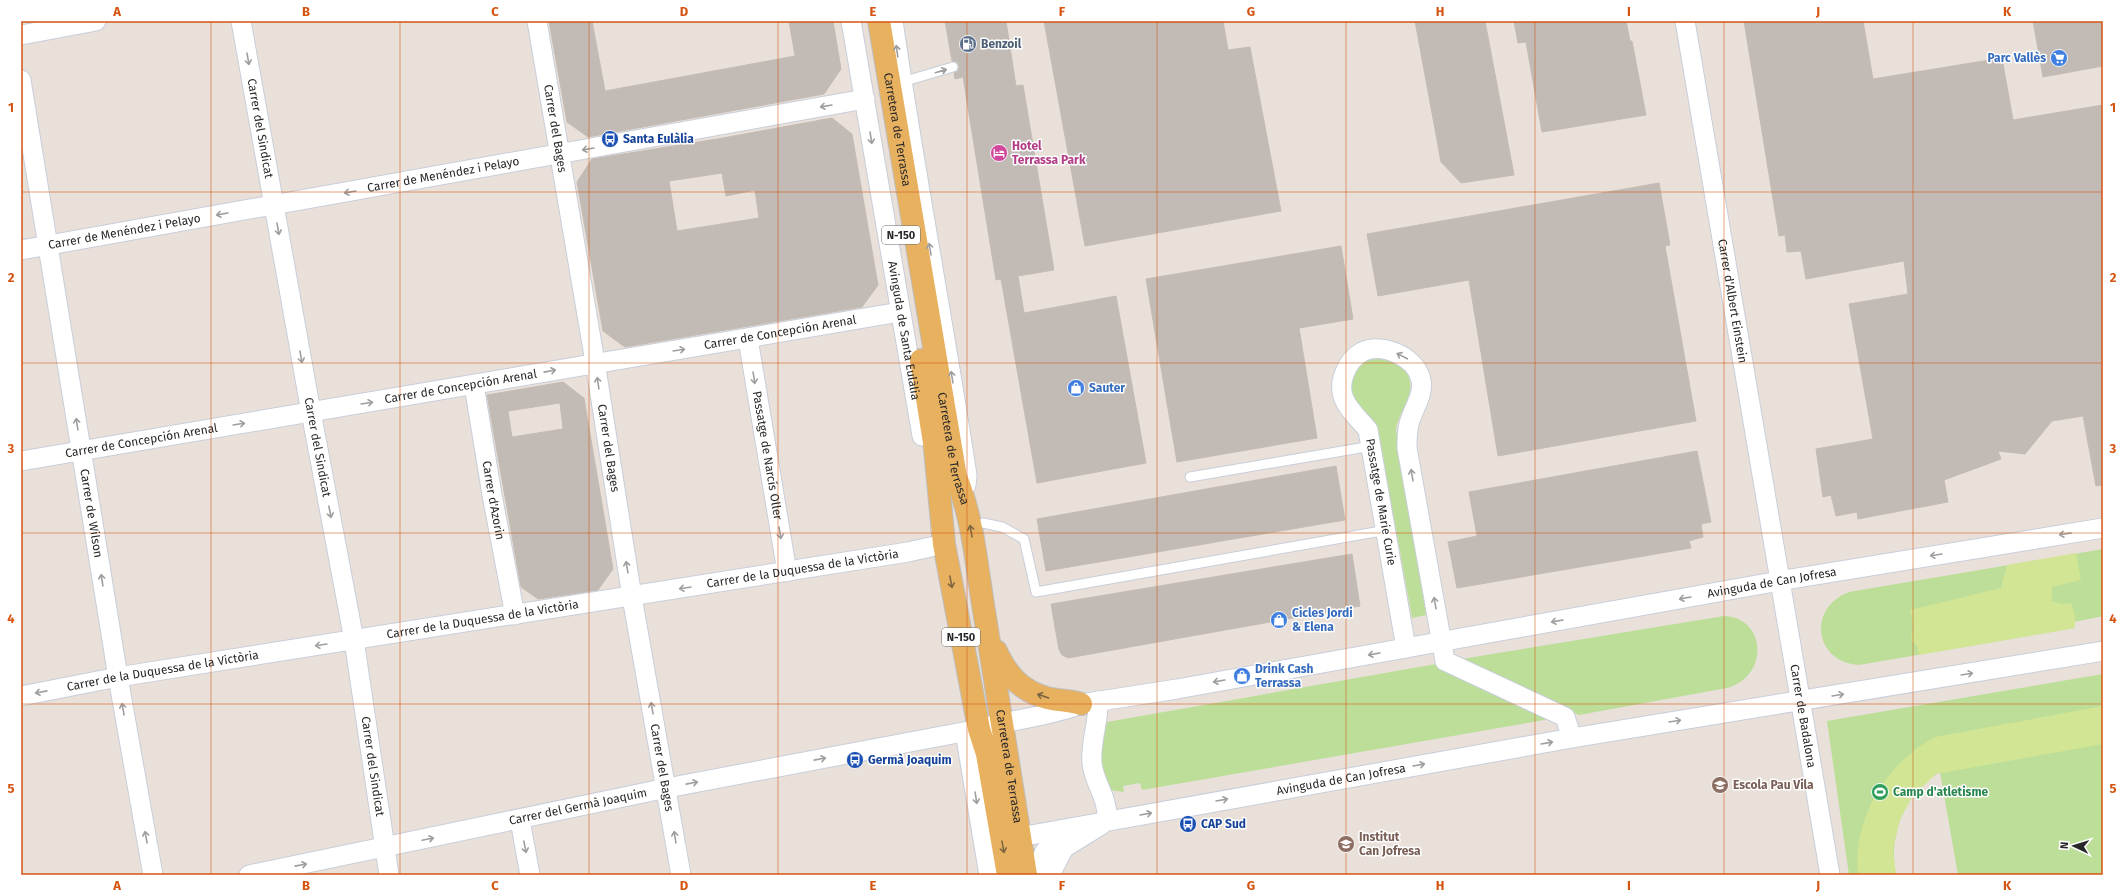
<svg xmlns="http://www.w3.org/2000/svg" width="2124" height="896" font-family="'Fira Sans',sans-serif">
<rect width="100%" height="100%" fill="#e9e0da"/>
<path fill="#bcde98" d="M1370 358C1397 357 1419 372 1407 401 1403 412 1397 419 1396 430L1426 615 1412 618 1378 430C1372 419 1360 412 1353 401 1343 385 1356 367 1370 358Z
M2103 549V616L2074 622 2075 628 1859 665C1814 662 1807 608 1849 592Z
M1724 616C1766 617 1770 676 1727 688L1579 715 1462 659Z
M1436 664 1556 718 1142 790 1140 783 1123 786 1124 792 1110 790C1097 767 1099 746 1107 722Z
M2103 674V875H1958L1940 772C1904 792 1888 836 1896 875H1849L1827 721Z"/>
<path fill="#d1e594" d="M2076 553 2081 580 2052 587V601L2062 604 2071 603 2075 615V628L1919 655 1917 645C1909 642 1911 636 1913 630 1914 624 1911 616 1910 610L2001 588 2007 565Z
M2103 706V744L1936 774 1912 797 1900 820 1893 849 1896 875H1858C1852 819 1886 763 1935 737Z"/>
<path fill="#c2bbb5" stroke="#c4bcb4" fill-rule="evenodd" d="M549 21H592L605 91 795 56 789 21H833L841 69 824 94 588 137 567 122Z
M945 21H1006L1016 86 1023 85 1054 270 1018 276 1024 313 1116 296 1146 463 1037 483 1001 279 996 280 963 77 955 79 954 73 958 71 959 66 957 62 952 61Z
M1044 21H1223L1228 50 1250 47 1281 211 1085 246Z
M1415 21H1485L1514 175 1461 183 1441 162Z
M1514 21H1626L1630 41H1632L1646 115 1542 132 1526 42 1518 43Z
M1744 21H1863L1873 79 2002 58 2013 120 2103 105V485L2096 486 2083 416 2052 421 2025 454 1998 451 2001 459 1944 480 1948 502 1858 519 1857 512 1836 516 1831 495 1823 497 1816 449 1873 439 1849 304 1908 294 1904 261 1806 279 1801 251 1787 252 1785 235 1779 236Z
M2033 21H2103V66L2043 77Z
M832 118 852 134 878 285 862 307 625 347 603 331 577 182 592 159 717 139ZM722 173 726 196 755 190 759 218 677 231 669 181Z
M1659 183 1670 245 1665 246 1696 421 1498 456 1469 280 1378 296 1367 234Z
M1341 246 1353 319 1299 328 1317 438 1177 462 1146 279Z
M563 382 584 398 613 569 598 590 538 599 521 587 487 395ZM560 403 563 429 512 437 508 411Z
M1697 451 1711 522 1701 524 1703 537 1689 541 1691 548 1457 588 1448 542 1477 536 1469 492Z
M1336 466 1345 520 1046 571 1037 519Z
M1352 554 1360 606 1068 658 1062 655 1059 650 1051 604Z"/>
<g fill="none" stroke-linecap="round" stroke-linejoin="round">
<g stroke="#c8ced9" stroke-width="11">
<path id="lane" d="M902 82 953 67
M1190 477 1372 446
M983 523 1002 527 1024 539 1036 592 1387 530"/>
</g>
<g stroke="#c8ced9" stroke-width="21">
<g id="street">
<path id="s1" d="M241 21 311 412 354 640 389 875"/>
<path id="s2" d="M537 21 595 362 632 597 681 875"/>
<path id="s3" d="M851 21 922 436"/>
<path d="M893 21C915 173 944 324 967 475L966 485"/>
<path id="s4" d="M1685 21 1830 875"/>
<path d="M21 35 96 21"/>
<path id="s5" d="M21 80 118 677 153 875"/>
<path id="s6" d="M21 250 865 99"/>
<path id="s7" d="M748 339 787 572"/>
<path id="s8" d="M474 385 492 495 515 615"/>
<path id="s9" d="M21 461 900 312"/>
<path d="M1406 648 1368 430C1360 420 1349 411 1344 399 1337 383 1347 360 1362 352 1383 342 1416 357 1421 380 1424 393 1415 406 1411 418 1407 427 1407 438 1407 448L1445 661 1565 717 1572 738"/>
<path id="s10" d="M21 696 118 677 908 552 944 544 941 529"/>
<path d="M1098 701C1099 722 1090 742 1092 763 1093 776 1100 787 1104 799 1106 806 1107 813 1109 820"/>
<path d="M965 732 989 875"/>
<path d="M520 820 530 875"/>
<path id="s11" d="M1010 822 1020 833 1031 835 1572 738 2103 651"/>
<path id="s12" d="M249 875 667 788 979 729C1012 719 1049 717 1081 704L1177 689 1779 581 2103 528"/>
<path d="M1035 875 1044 853 1060 830"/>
<path d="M1050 875 1064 848 1101 825"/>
</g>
</g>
<g stroke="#bebebe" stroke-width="24">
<g id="primary">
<path id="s13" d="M879 21 956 477C974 521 977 571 985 617 999 703 1013 789 1026 875"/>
<path d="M921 360 935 449 944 544 979 729 987 754 1008 875"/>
<path d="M996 651C1007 675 1021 691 1047 698 1058 701 1069 700 1081 704"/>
</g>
</g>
<use href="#lane" stroke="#fff" stroke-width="9"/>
<use href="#street" stroke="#fff" stroke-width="19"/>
<use href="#primary" stroke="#e8b160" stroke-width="22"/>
</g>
<defs><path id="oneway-shaft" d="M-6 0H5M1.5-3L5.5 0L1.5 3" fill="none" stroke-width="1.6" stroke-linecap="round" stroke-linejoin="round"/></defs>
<g stroke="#9e9e9e">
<use href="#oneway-shaft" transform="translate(897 51) rotate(-98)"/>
<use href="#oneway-shaft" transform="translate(248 59) rotate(80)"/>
<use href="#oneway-shaft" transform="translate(941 71) rotate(-16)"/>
<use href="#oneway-shaft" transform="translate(826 106) rotate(170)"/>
<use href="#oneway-shaft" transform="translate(871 138) rotate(81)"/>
<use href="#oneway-shaft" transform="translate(588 149) rotate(170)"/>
<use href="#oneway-shaft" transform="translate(350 192) rotate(170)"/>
<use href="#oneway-shaft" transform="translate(222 214) rotate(170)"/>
<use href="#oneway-shaft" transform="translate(278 229) rotate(80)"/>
<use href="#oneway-shaft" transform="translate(930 249) rotate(-100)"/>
<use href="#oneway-shaft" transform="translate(679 350) rotate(-9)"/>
<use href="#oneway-shaft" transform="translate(1402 356) rotate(-152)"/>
<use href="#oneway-shaft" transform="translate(301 357) rotate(80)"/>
<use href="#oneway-shaft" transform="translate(550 371) rotate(-11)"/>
<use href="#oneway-shaft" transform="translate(952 377) rotate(-99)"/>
<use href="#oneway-shaft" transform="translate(754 378) rotate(81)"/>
<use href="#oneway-shaft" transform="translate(598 383) rotate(-99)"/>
<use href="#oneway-shaft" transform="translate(367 403) rotate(-9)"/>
<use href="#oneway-shaft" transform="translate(77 424) rotate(-99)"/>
<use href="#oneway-shaft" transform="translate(239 424) rotate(-9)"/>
<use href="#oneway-shaft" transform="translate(1412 475) rotate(-100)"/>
<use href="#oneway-shaft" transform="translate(330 512) rotate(79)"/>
<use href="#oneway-shaft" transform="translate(780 533) rotate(81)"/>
<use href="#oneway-shaft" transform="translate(2065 534) rotate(171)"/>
<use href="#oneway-shaft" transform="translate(1936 555) rotate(171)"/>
<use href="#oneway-shaft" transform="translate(627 567) rotate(-99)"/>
<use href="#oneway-shaft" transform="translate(102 580) rotate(-99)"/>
<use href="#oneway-shaft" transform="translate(685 588) rotate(171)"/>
<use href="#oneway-shaft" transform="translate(1685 598) rotate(170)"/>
<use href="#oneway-shaft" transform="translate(1435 603) rotate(-100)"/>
<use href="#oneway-shaft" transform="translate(1557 621) rotate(170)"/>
<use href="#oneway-shaft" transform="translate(321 645) rotate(171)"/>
<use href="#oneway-shaft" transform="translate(1374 654) rotate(170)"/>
<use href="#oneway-shaft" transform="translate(1967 674) rotate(-9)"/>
<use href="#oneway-shaft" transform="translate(1219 681) rotate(170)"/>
<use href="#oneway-shaft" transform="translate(41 692) rotate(169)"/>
<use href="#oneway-shaft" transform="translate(1838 695) rotate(-9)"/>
<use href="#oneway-shaft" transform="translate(652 708) rotate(-100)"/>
<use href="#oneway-shaft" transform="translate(123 709) rotate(-100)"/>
<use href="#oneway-shaft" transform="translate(1675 721) rotate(-9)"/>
<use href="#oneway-shaft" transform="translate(1547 743) rotate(-10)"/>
<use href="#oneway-shaft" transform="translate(820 759) rotate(-11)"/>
<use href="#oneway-shaft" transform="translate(1419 765) rotate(-10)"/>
<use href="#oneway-shaft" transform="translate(692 783) rotate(-11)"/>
<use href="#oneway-shaft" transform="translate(976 798) rotate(81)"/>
<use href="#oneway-shaft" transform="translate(1222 800) rotate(-10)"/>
<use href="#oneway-shaft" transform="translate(1146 814) rotate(-10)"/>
<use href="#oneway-shaft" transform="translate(146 837) rotate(-100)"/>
<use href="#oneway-shaft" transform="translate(675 837) rotate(-99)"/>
<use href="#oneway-shaft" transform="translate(428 839) rotate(-12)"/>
<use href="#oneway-shaft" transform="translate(525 847) rotate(79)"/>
<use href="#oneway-shaft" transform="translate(301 865) rotate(-11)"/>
</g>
<g stroke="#7e6641">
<use href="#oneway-shaft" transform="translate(971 531) rotate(-100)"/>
<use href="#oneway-shaft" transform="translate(951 582) rotate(79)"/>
<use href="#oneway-shaft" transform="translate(1043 696) rotate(-161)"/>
<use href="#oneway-shaft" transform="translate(1003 847) rotate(80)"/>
</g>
<path fill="none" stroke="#d5540f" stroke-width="1" stroke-opacity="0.55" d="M211 21V875M400 21V875M589 21V875M778 21V875M967 21V875M1157 21V875M1346 21V875M1535 21V875M1724 21V875M1913 21V875M21 192H2103M21 363H2103M21 533H2103M21 704H2103"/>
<defs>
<g id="fuel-disc" transform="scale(0.9)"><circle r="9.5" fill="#5c6f8a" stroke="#fff"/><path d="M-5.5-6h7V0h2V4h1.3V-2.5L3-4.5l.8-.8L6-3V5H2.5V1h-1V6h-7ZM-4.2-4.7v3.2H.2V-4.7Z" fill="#fff"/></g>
<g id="supermarket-disc" transform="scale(0.9)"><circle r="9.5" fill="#3f7fe0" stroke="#fff"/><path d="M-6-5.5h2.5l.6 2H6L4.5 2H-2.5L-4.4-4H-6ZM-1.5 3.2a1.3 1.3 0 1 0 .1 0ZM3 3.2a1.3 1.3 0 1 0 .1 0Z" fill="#fff"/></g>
<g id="bus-disc" transform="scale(0.9)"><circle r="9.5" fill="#1a4fb4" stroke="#fff"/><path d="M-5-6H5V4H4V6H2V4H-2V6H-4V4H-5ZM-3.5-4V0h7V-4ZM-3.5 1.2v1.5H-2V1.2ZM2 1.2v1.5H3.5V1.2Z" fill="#fff"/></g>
<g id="hotel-disc" transform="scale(0.9)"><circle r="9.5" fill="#d1479c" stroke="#fff"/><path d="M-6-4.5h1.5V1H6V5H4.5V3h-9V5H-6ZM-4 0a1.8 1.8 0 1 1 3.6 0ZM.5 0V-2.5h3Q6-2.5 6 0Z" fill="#fff"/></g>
<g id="shop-disc" transform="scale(0.9)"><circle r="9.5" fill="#3f7fe0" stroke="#fff"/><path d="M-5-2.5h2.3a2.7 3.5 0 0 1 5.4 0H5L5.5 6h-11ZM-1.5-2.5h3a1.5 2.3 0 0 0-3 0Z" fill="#fff"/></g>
<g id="school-disc" transform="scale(0.9)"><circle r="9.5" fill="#8d6e63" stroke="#fff"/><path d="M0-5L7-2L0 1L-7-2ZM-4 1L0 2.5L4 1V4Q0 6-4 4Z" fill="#fff"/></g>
<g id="stadium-disc" transform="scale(0.9)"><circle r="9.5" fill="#2e9e5b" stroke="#fff"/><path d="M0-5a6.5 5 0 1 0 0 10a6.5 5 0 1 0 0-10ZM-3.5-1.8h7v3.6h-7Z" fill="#fff"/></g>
</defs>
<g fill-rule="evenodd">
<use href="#fuel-disc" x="968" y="44"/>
<use href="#supermarket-disc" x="2059" y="58"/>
<use href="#bus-disc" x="610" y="139"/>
<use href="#hotel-disc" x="999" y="153"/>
<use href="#shop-disc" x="1076" y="388"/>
<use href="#shop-disc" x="1279" y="620"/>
<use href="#shop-disc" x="1242" y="676"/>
<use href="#bus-disc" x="855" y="760"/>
<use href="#school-disc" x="1720" y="785"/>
<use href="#stadium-disc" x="1880" y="792"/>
<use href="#bus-disc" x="1188" y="824"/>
<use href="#school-disc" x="1346" y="844"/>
</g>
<g text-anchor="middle" stroke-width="3" stroke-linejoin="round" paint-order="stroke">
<g fill="#fff" stroke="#686868" stroke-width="1">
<rect x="882" y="226" width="38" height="18" rx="3"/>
<rect x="942" y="628" width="38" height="18" rx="3"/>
</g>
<g font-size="11" font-weight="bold" fill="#282828">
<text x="901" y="239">N-150</text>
<text x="961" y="641">N-150</text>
</g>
<g font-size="12" font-weight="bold" fill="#4e5e75" stroke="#fff" text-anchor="start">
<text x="981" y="48">Benzoil</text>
</g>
<g font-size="12" font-weight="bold" fill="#366cbe" stroke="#fff" text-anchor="start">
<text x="2046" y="62" text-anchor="end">Parc Vallès</text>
<text x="1089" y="392">Sauter</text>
<text x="1292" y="617">Cicles Jordi<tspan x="1292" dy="14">&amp; Elena</tspan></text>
<text x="1255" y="673">Drink Cash<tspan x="1255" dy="14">Terrassa</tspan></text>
</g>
<g font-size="12" fill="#282828" stroke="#fff">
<text dy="4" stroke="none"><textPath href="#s2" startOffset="109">Carrer del Bages</textPath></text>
<text dy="4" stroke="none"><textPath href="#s1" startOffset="109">Carrer del Sindicat</textPath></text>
<text dy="4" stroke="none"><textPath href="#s13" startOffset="110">Carretera de Terrassa</textPath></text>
<text dy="4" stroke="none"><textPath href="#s6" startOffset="429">Carrer de Menéndez i Pelayo</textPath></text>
<text dy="4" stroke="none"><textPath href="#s6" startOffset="105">Carrer de Menéndez i Pelayo</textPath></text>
<text dy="4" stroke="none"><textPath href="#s4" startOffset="284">Carrer d'Albert Einstein</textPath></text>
<text dy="4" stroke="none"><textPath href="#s3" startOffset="314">Avinguda de Santa Eulàlia</textPath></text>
<text dy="4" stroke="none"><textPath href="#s9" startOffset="770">Carrer de Concepción Arenal</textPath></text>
<text dy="4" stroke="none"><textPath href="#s9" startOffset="446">Carrer de Concepción Arenal</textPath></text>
<text dy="4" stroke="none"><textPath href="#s9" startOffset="122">Carrer de Concepción Arenal</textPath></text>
<text dy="4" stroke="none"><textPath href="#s1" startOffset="433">Carrer del Sindicat</textPath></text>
<text dy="4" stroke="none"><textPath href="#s2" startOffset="433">Carrer del Bages</textPath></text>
<text dy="4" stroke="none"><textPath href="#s13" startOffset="434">Carretera de Terrassa</textPath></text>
<text dy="4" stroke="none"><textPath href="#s7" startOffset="118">Passatge de Narcís Oller</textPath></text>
<text dy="4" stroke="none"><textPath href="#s8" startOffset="117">Carrer d'Azorin</textPath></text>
<text transform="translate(1381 502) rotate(80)" y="4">Passatge de Marie Curie</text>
<text dy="4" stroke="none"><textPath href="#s5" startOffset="439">Carrer de Wilson</textPath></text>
<text dy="4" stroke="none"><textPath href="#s10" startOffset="792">Carrer de la Duquessa de la Victòria</textPath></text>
<text dy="4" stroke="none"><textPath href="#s12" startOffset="1551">Avinguda de Can Jofresa</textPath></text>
<text dy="4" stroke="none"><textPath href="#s10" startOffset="468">Carrer de la Duquessa de la Victòria</textPath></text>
<text dy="4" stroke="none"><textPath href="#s10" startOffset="144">Carrer de la Duquessa de la Victòria</textPath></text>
<text dy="4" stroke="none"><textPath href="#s4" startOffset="705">Carrer de Badalona</textPath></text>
<text dy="4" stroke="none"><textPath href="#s1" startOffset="757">Carrer del Sindicat</textPath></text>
<text dy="4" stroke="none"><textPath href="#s2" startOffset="757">Carrer del Bages</textPath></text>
<text dy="4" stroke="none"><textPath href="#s13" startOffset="757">Carretera de Terrassa</textPath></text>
<text dy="4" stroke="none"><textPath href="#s11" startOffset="341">Avinguda de Can Jofresa</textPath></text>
<text dy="4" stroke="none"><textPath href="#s12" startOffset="336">Carrer del Germà Joaquim</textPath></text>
</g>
<g font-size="12" font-weight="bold" fill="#164399" stroke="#fff" text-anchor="start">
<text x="623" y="143">Santa Eulàlia</text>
<text x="868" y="764">Germà Joaquim</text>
<text x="1201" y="828">CAP Sud</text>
</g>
<g font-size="12" font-weight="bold" fill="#b23c85" stroke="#fff" text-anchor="start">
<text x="1012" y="150">Hotel<tspan x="1012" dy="14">Terrassa Park</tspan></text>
</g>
<g font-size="12" font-weight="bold" fill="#785e54" stroke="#fff" text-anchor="start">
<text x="1733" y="789">Escola Pau Vila</text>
<text x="1359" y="841">Institut<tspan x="1359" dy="14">Can Jofresa</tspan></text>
</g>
<g font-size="12" font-weight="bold" fill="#27864d" stroke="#fff" text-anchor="start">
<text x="1893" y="796">Camp d'atletisme</text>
</g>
</g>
<rect width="2124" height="896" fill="none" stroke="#ffffff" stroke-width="44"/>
<g transform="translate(2074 846) rotate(274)" stroke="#ffffff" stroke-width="3" paint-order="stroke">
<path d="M0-3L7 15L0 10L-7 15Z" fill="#282828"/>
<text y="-6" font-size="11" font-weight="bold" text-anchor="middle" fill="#282828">N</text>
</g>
<rect x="22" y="22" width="2080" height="852" fill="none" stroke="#d5540f" stroke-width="1.5"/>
<g font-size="13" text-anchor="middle" font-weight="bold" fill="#d5540f">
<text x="117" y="16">A</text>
<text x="306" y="16">B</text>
<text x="495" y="16">C</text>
<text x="684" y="16">D</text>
<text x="873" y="16">E</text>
<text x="1062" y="16">F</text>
<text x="1251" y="16">G</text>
<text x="1440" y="16">H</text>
<text x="1629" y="16">I</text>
<text x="1818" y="16">J</text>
<text x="2007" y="16">K</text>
<text x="11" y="112">1</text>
<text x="2113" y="112">1</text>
<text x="11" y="282">2</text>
<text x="2113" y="282">2</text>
<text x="11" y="453">3</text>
<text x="2113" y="453">3</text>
<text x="11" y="623">4</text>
<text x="2113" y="623">4</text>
<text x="11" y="793">5</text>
<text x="2113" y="793">5</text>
<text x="117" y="890">A</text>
<text x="306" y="890">B</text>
<text x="495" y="890">C</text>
<text x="684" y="890">D</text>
<text x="873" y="890">E</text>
<text x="1062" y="890">F</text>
<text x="1251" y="890">G</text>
<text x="1440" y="890">H</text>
<text x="1629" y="890">I</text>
<text x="1818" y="890">J</text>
<text x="2007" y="890">K</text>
</g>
</svg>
